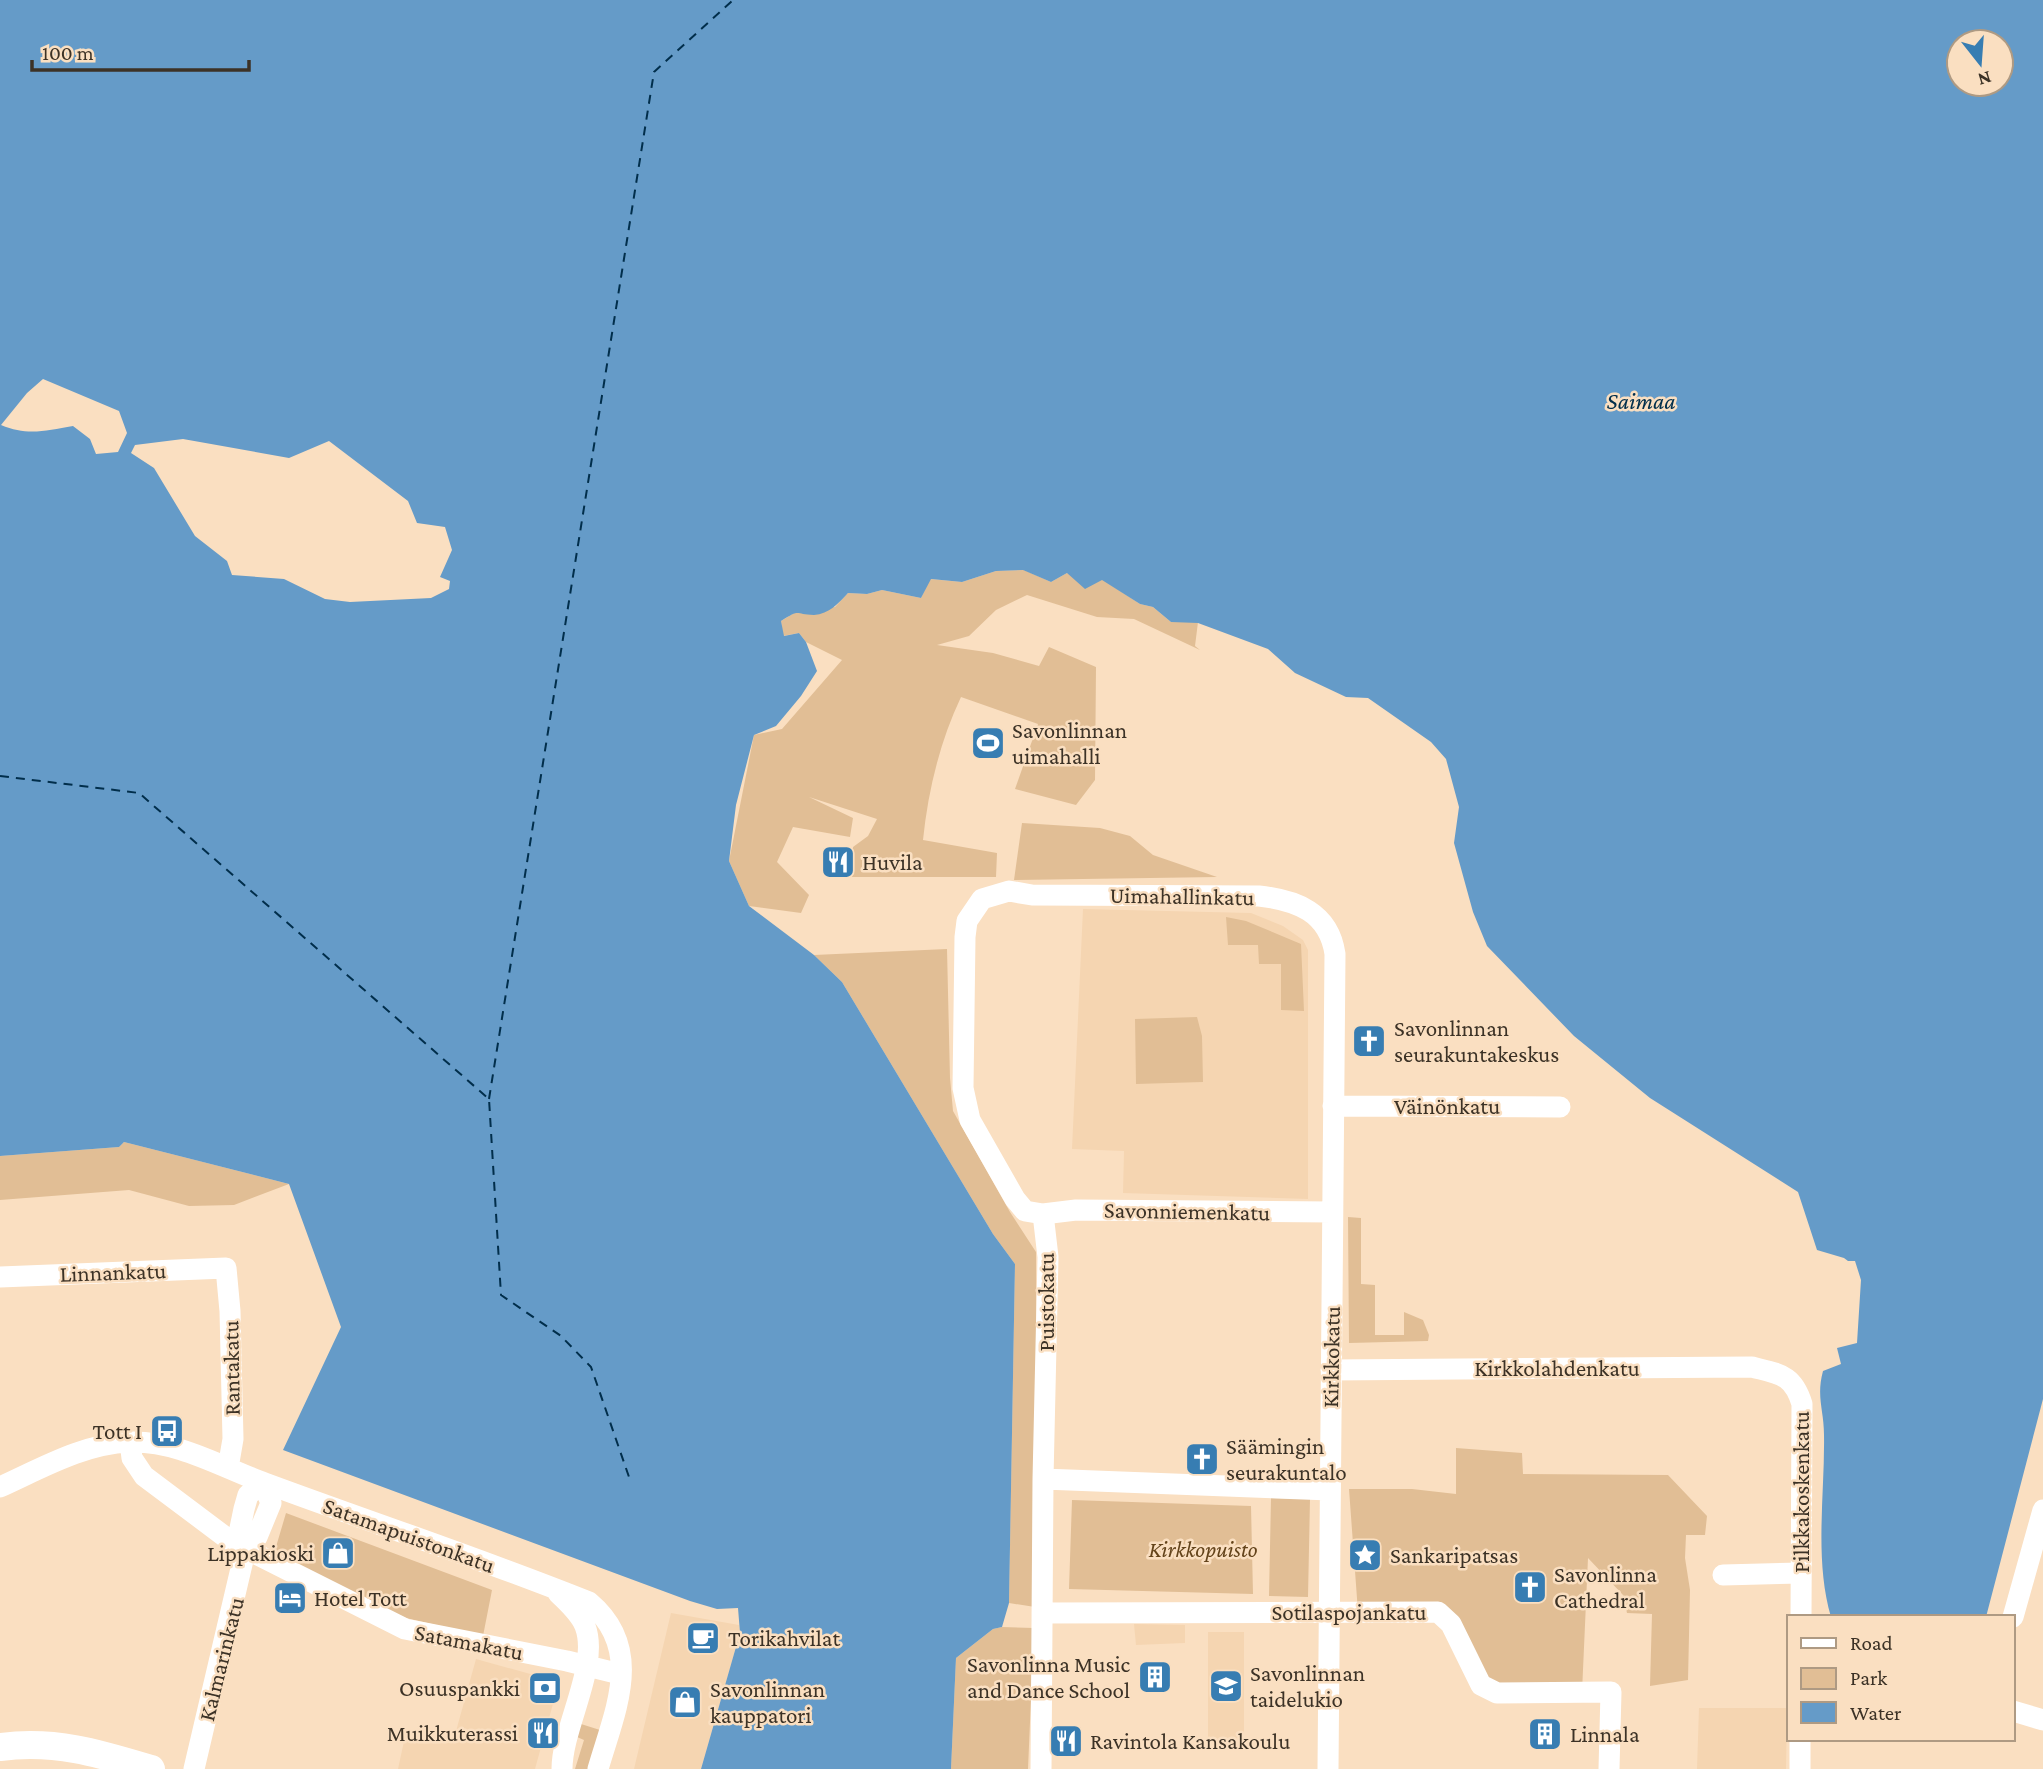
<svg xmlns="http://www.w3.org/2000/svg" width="2043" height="1769" font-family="'Crimson Pro',serif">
<rect width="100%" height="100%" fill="#fadfc1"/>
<path fill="#f5d5b1" d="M1083 909 1251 913 1283 926 1303 940 1308 950V1199L1123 1193 1124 1151 1072 1149Z
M671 1613 739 1625 740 1633 701 1769H634Z
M1134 1624 1185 1625V1643L1136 1645Z
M1208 1632H1244V1741H1208Z
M476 1659 559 1682 535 1769H398L406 1732 453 1742Z
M1699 1708H1787L1786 1769H1697Z"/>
<path fill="#e1be95" d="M1024 570 1051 582 1067 573 1102 579 1140 604 1153 607 1171 622H1198L1195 646 1200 650 1134 619 1097 617 1027 595 996 610 969 636 937 645 993 653 1039 666 1049 647 1096 667 1095 780 1076 805 1015 789 1038 724 961 697C940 741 928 791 923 840L997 853 996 877H852L853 847 868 836 877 819 809 797 853 818 850 837 793 827 777 862 809 895 801 913 749 906 729 861 754 735 782 729 842 660 806 642 799 633 783 636 781 621 796 612 835 607 848 593 867 594 882 590 921 598 930 579 962 582 996 571Z
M1022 823 1100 828 1130 836 1153 855 1217 877 1014 880Z
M1226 917 1246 921 1301 944 1304 1011 1281 1010V964H1259L1258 945H1228Z
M947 949 950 1078 953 1111 1010 1212 1036 1252 1037 1606 1035 1607 1009 1603 1015 1264 993 1234 842 982 814 955Z
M1197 1017 1202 1036 1203 1082 1136 1084 1135 1019Z
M124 1142 289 1184 234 1205 189 1206 129 1190 0 1200V1156L119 1147Z
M1348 1217 1361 1218V1284L1375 1285V1335H1404V1312L1423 1320 1429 1335 1428 1341 1349 1343Z
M1456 1448 1522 1453 1523 1474 1668 1475 1707 1516 1705 1535H1686L1685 1558 1690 1590 1688 1680 1650 1686 1652 1614 1627 1613 1623 1595 1588 1558 1582 1692 1497 1693 1451 1624 1358 1612 1349 1489H1412L1456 1494Z
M1271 1498 1310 1499 1308 1597 1269 1596Z
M1072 1500 1251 1506 1253 1594 1069 1589Z
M286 1513 492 1590 483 1636 406 1618 314 1578 273 1557Z
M1002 1627 1034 1628 1028 1769H951L956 1658 993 1629Z
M581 1724 600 1730 588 1769H575L584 1740 577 1737Z"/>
<path fill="#659bc8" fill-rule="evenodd" d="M0 0H2043V1399L1986 1617H1831C1814 1559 1825 1494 1824 1435 1824 1410 1816 1397 1823 1371L1841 1364 1837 1348 1857 1343 1861 1280 1855 1261H1848L1844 1258 1817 1250 1798 1192 1650 1098 1574 1036 1487 946 1473 912 1454 843 1459 807 1446 759 1431 742 1368 698 1346 697 1295 673 1268 649 1198 623 1171 622 1153 607 1140 604 1102 580 1085 589 1067 573 1051 582 1023 570 996 571 962 582 931 579 921 598 882 590 867 594 848 593C839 603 829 614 814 615 794 615 802 608 781 621L784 636 799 633 806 642 817 671 801 696 776 726 754 735 736 805 729 861 749 906 814 955 842 982 993 1234 1015 1264 1009 1603 1002 1627 993 1629 956 1658 951 1769H701L740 1633 738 1608 717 1609 690 1601 283 1450 341 1327 289 1184 124 1142 119 1147 0 1156ZM1959 42H2001V84H1959ZM43 379 119 411 127 433 118 452 96 454 90 439 73 426C45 431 27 436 1 425L27 393ZM183 439 289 458 329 441 408 501 417 523 445 527 452 550 440 577 450 581 449 589 431 598 350 602 325 599 284 579 232 575 227 561 195 536 154 468 131 453 135 445Z"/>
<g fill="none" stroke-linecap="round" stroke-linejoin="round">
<path stroke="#012e4b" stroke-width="2" stroke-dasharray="9 7" stroke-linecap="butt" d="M0 776 139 793 489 1099 501 1295 561 1336 591 1367 629 1477
M489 1099 654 72 733 0"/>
<path stroke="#fff" stroke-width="21" d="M1333 1106 1560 1107
M0 1277 226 1268 230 1311 233 1439 228 1468
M1331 1370 1752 1367C1779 1374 1793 1374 1802 1404L1801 1617
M130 1442 132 1458 144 1476 232 1542 405 1629 567 1661 620 1674
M1043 1479 1330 1490
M0 1487C42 1468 83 1444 129 1442 177 1440 221 1467 265 1483 373 1523 482 1559 589 1602 645 1649 615 1710 598 1769
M244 1548 257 1537 271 1503 263 1483
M1723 1575 1801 1573
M558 1593C568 1603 580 1613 585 1626 600 1665 562 1727 562 1769
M1042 1613 1438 1612 1451 1624 1481 1685 1497 1693 1611 1692 1609 1769
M2013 1617 2043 1510
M2013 1711 2043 1720
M194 1769 243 1560 244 1548 239 1533 244 1509 248 1495 263 1483
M1041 1769 1043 1479 1048 1257 1043 1214
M1328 1769 1335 954C1329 912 1296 900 1259 896L1032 895 1009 891 982 899 967 921 965 937 963 1088 970 1120 1015 1199 1025 1211 1043 1214 1076 1210 1332 1212
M1800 1769V1739"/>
<path stroke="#fff" stroke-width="28" d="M0 1747C56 1740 98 1753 151 1769"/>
</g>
<defs>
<g id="stadium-square" transform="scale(1.75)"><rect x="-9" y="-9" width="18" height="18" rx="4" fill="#377db2" stroke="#fadfc1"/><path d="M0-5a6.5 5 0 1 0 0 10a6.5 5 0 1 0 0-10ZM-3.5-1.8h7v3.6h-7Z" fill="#fff"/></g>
<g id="restaurant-square" transform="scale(1.75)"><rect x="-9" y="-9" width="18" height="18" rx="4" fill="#377db2" stroke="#fadfc1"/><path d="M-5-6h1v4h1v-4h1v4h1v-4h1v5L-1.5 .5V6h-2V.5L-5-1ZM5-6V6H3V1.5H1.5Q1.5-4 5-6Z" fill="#fff"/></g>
<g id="church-square" transform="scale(1.75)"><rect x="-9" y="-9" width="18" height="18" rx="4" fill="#377db2" stroke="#fadfc1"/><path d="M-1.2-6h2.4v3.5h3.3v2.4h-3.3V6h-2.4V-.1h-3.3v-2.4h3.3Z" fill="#fff"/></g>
<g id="bus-square" transform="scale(1.75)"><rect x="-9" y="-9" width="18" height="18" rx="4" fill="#377db2" stroke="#fadfc1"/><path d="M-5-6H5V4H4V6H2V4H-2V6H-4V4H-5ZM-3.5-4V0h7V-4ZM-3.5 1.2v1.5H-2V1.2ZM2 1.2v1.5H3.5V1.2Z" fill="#fff"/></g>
<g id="shop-square" transform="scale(1.75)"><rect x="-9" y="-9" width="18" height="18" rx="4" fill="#377db2" stroke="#fadfc1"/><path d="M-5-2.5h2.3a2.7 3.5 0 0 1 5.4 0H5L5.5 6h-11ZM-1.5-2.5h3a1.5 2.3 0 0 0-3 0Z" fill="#fff"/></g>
<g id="sight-square" transform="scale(1.75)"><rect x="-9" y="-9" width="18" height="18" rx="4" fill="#377db2" stroke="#fadfc1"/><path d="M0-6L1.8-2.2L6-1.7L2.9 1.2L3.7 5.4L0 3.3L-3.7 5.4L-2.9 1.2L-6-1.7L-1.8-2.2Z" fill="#fff"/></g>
<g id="hotel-square" transform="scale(1.75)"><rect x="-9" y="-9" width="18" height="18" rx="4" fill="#377db2" stroke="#fadfc1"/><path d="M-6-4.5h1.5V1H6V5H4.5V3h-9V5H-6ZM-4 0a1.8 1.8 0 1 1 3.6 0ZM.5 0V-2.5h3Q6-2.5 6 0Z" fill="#fff"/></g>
<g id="cafe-square" transform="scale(1.75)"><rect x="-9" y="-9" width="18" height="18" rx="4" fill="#377db2" stroke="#fadfc1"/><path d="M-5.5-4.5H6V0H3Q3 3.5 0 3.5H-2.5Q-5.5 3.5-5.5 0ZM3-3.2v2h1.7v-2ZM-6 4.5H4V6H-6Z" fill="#fff"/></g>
<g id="building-square" transform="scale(1.75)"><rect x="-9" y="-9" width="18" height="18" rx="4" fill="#377db2" stroke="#fadfc1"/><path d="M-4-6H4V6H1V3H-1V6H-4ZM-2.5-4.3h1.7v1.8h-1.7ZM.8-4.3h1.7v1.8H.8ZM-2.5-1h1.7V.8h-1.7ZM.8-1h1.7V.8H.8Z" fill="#fff"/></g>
<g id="school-square" transform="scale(1.75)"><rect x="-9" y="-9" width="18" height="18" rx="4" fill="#377db2" stroke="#fadfc1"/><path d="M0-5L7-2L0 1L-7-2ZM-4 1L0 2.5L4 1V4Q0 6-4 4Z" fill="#fff"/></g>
<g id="bank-square" transform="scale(1.75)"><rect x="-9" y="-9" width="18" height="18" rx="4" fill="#377db2" stroke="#fadfc1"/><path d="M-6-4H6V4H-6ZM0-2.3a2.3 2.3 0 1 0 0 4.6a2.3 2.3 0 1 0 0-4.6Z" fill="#fff"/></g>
</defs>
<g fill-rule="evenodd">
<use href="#stadium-square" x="988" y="743"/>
<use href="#restaurant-square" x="838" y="862"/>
<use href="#church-square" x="1369" y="1041"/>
<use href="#bus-square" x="167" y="1431"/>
<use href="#church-square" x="1202" y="1459"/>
<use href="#shop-square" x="338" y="1553"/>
<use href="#sight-square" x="1365" y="1555"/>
<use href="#church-square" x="1530" y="1587"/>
<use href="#hotel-square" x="290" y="1598"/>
<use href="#cafe-square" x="703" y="1638"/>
<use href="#building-square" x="1155" y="1677"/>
<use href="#school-square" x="1226" y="1686"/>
<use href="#bank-square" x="545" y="1688"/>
<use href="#shop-square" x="685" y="1702"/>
<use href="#restaurant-square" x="543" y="1733"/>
<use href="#building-square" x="1545" y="1734"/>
<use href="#restaurant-square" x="1066" y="1741"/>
</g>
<g text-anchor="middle" stroke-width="5" stroke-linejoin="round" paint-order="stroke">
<g font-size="23" fill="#3c3226" stroke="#fadfc1" text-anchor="start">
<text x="1012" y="738">Savonlinnan<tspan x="1012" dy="26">uimahalli</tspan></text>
<text x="862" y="870">Huvila</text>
<text x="1394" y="1036">Savonlinnan<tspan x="1394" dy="26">seurakuntakeskus</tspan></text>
<text x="142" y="1439" text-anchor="end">Tott I</text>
<text x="1226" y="1454">Säämingin<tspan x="1226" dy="26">seurakuntalo</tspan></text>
<text x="314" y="1561" text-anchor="end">Lippakioski</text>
<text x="1390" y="1563">Sankaripatsas</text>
<text x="1554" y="1582">Savonlinna<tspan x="1554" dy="26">Cathedral</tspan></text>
<text x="314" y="1606">Hotel Tott</text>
<text x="728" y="1646">Torikahvilat</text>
<text x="1130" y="1672" text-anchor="end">Savonlinna Music<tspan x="1130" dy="26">and Dance School</tspan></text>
<text x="1250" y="1681">Savonlinnan<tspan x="1250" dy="26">taidelukio</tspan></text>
<text x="520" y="1696" text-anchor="end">Osuuspankki</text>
<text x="710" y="1697">Savonlinnan<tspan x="710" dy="26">kauppatori</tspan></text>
<text x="518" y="1741" text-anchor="end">Muikkuterassi</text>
<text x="1570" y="1742">Linnala</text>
<text x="1090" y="1749">Ravintola Kansakoulu</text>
</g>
<g font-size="23" fill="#3c3226" stroke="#fadfc1">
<text transform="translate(1182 896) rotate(1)" y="8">Uimahallinkatu</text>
<text x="1447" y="1114">Väinönkatu</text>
<text transform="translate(1187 1211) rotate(1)" y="8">Savonniemenkatu</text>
<text transform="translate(113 1272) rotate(-2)" y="8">Linnankatu</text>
<text transform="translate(1046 1302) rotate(-90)" y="8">Puistokatu</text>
<text transform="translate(1331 1357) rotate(-89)" y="8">Kirkkokatu</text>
<text transform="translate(231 1368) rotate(-91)" y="8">Rantakatu</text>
<text x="1557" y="1376">Kirkkolahdenkatu</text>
<text transform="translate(1801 1492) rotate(-90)" y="8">Pilkkakoskenkatu</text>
<text transform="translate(409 1535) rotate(20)" y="8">Satamapuistonkatu</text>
<text x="1349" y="1620">Sotilaspojankatu</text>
<text transform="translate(469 1642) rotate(11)" y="8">Satamakatu</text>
<text transform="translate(221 1659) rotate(-76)" y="8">Kalmarinkatu</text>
</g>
<g font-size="23" font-style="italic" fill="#63431a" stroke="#fadfc1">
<text x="1203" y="1557">Kirkkopuisto</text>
</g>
<g font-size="24" font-style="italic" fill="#012e4b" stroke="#fadfc1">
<text x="1641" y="409">Saimaa</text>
</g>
</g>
<rect x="1787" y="1615" width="228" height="126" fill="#fadfc1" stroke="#ae9a83" stroke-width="2"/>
<rect x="1801" y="1638" width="35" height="10" fill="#ffffff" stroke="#ae9a83" stroke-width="2"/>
<text x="1850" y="1650" font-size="21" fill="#3c3226">Road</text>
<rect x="1801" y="1668" width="35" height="21" fill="#e1be95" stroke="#ae9a83" stroke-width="2"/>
<text x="1850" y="1685" font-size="21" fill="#3c3226">Park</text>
<rect x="1801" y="1702" width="35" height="21" fill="#659bc8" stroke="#ae9a83" stroke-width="2"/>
<text x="1850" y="1720" font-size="21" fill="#3c3226">Water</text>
<g transform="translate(1980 63) rotate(163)"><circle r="33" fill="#fadfc1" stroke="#ae9a83" stroke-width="2"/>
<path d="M0-5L12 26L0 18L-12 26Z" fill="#377db2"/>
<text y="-10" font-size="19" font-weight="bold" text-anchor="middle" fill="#3c3226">N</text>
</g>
<path d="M32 60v10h217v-10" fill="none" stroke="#3c3226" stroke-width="3.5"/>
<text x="42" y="60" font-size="21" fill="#3c3226" stroke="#fadfc1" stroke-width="5" paint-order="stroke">100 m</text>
</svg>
